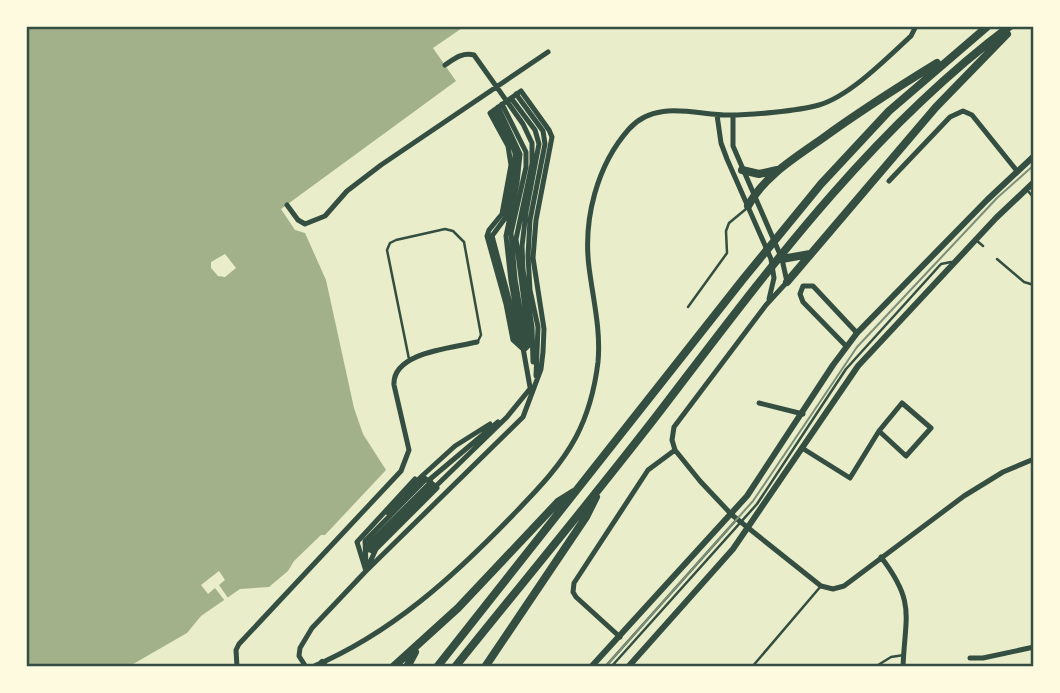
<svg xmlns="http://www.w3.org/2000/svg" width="1060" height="693" font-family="'Noto Serif',serif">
<rect width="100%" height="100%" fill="#e9edc9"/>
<path fill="#a3b18a" d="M26 26H465L433 48 456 81 281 209 295 230 305 233 326 280 354 408 363 434 386 470 325 535H321L294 561 288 571 269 587 240 589 201 616 187 633 128 667H26Z"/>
<path fill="#e9edc9" d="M225 254 236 268 225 277 218 276 211 268V262Z
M219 571 225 580 219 585 228 598 225 601 215 588 208 594 201 585Z"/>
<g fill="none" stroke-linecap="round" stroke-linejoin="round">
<path stroke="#344e41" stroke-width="2.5" d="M1027 190 1034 198
M976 240 983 246
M997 259 1024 282 1034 285
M688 307 727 253 726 231 729 223 746 209
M409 359 387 250 390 243 396 240 445 229 453 231 464 242 481 335 478 341
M605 667 737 519
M611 667 757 504 846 369 941 264 951 262
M752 667 821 586
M875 667 891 657 904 655"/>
<path stroke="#344e41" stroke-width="5" d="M445 65C454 59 462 52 474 55L523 124 532 143V164L516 239 529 339V345L524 350
M516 94 543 131 545 144 530 220 528 256 530 290 538 327 536 376
M511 98 535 130 539 144 526 212 522 246 523 270 532 327 533 362
M502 104 526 152V167L511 233 515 279 526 344
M498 107 520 154 517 183 506 236 511 281 530 387
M494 110 512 144 515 153V165L506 217 492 236 510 303 517 338 521 344
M717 115 721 143 727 159 771 259 774 278 769 299
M733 115V146L782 259 787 282 766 305 674 427 672 440 675 450 700 481 732 515 821 586 833 589 844 586 964 496 1003 472 1034 459
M889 181 950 117 963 111 972 115 1017 171
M287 205 298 220 305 224 325 216 347 191 381 165 548 52
M846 346 803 302 800 294 803 286H813L857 333
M759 403 803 414
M902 403 931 428 906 456 879 431Z
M802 448 850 478 879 431
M422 476 437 488 376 549 366 571 357 542 415 479 417 481Z
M422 476 455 446 490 424
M429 480 498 422
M436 486 507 417 529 390
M388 513 420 480
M369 550 370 543 431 482
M372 551 373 545 434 485
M881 557C916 603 905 615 903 667
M366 564 365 541 425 480
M620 637 576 597 573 592 574 583 648 470 675 450
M970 658H983L1034 647
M237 667 236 650 239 644 401 471 409 450 394 385C392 352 453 348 477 342
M306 667 299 656 300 648 312 628 366 571 523 417 541 369 543 352 544 329 533 258 536 220 552 137 549 130 521 91 490 113 508 146 511 165 502 214 489 230 487 236 506 304 513 340 524 350
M312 667C392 633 453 577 513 515 536 491 560 467 576 437 588 414 595 387 598 362 601 330 593 299 589 267 583 219 597 165 629 129 655 99 696 115 729 115 751 115 798 111 819 105 850 96 887 58 911 36L916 26"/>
<path stroke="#344e41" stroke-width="6" d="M322 662 326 667
M591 667 747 496 833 365 857 333 987 200 1034 156
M628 667 733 549 858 366 996 218 1034 182"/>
<path stroke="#344e41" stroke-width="8" d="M742 170 759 174 777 170
M748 206C764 176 796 157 823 138 860 111 898 87 937 63
M782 259 810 254
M787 282 936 107 1007 34
M393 667 458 608 558 502 574 492
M407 667 415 652
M437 667 744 278 821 184 889 111 988 26
M455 667C524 581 594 497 661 410 767 271 869 132 1010 26
M485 667 586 517 596 497"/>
<path stroke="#7c8e77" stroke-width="2" d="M605 667 753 501 857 347 997 198 1034 165"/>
</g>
<rect width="1060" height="693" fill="none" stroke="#fefae0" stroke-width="56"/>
<rect x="28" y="28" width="1004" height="637" fill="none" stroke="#344e41" stroke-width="2.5"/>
</svg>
